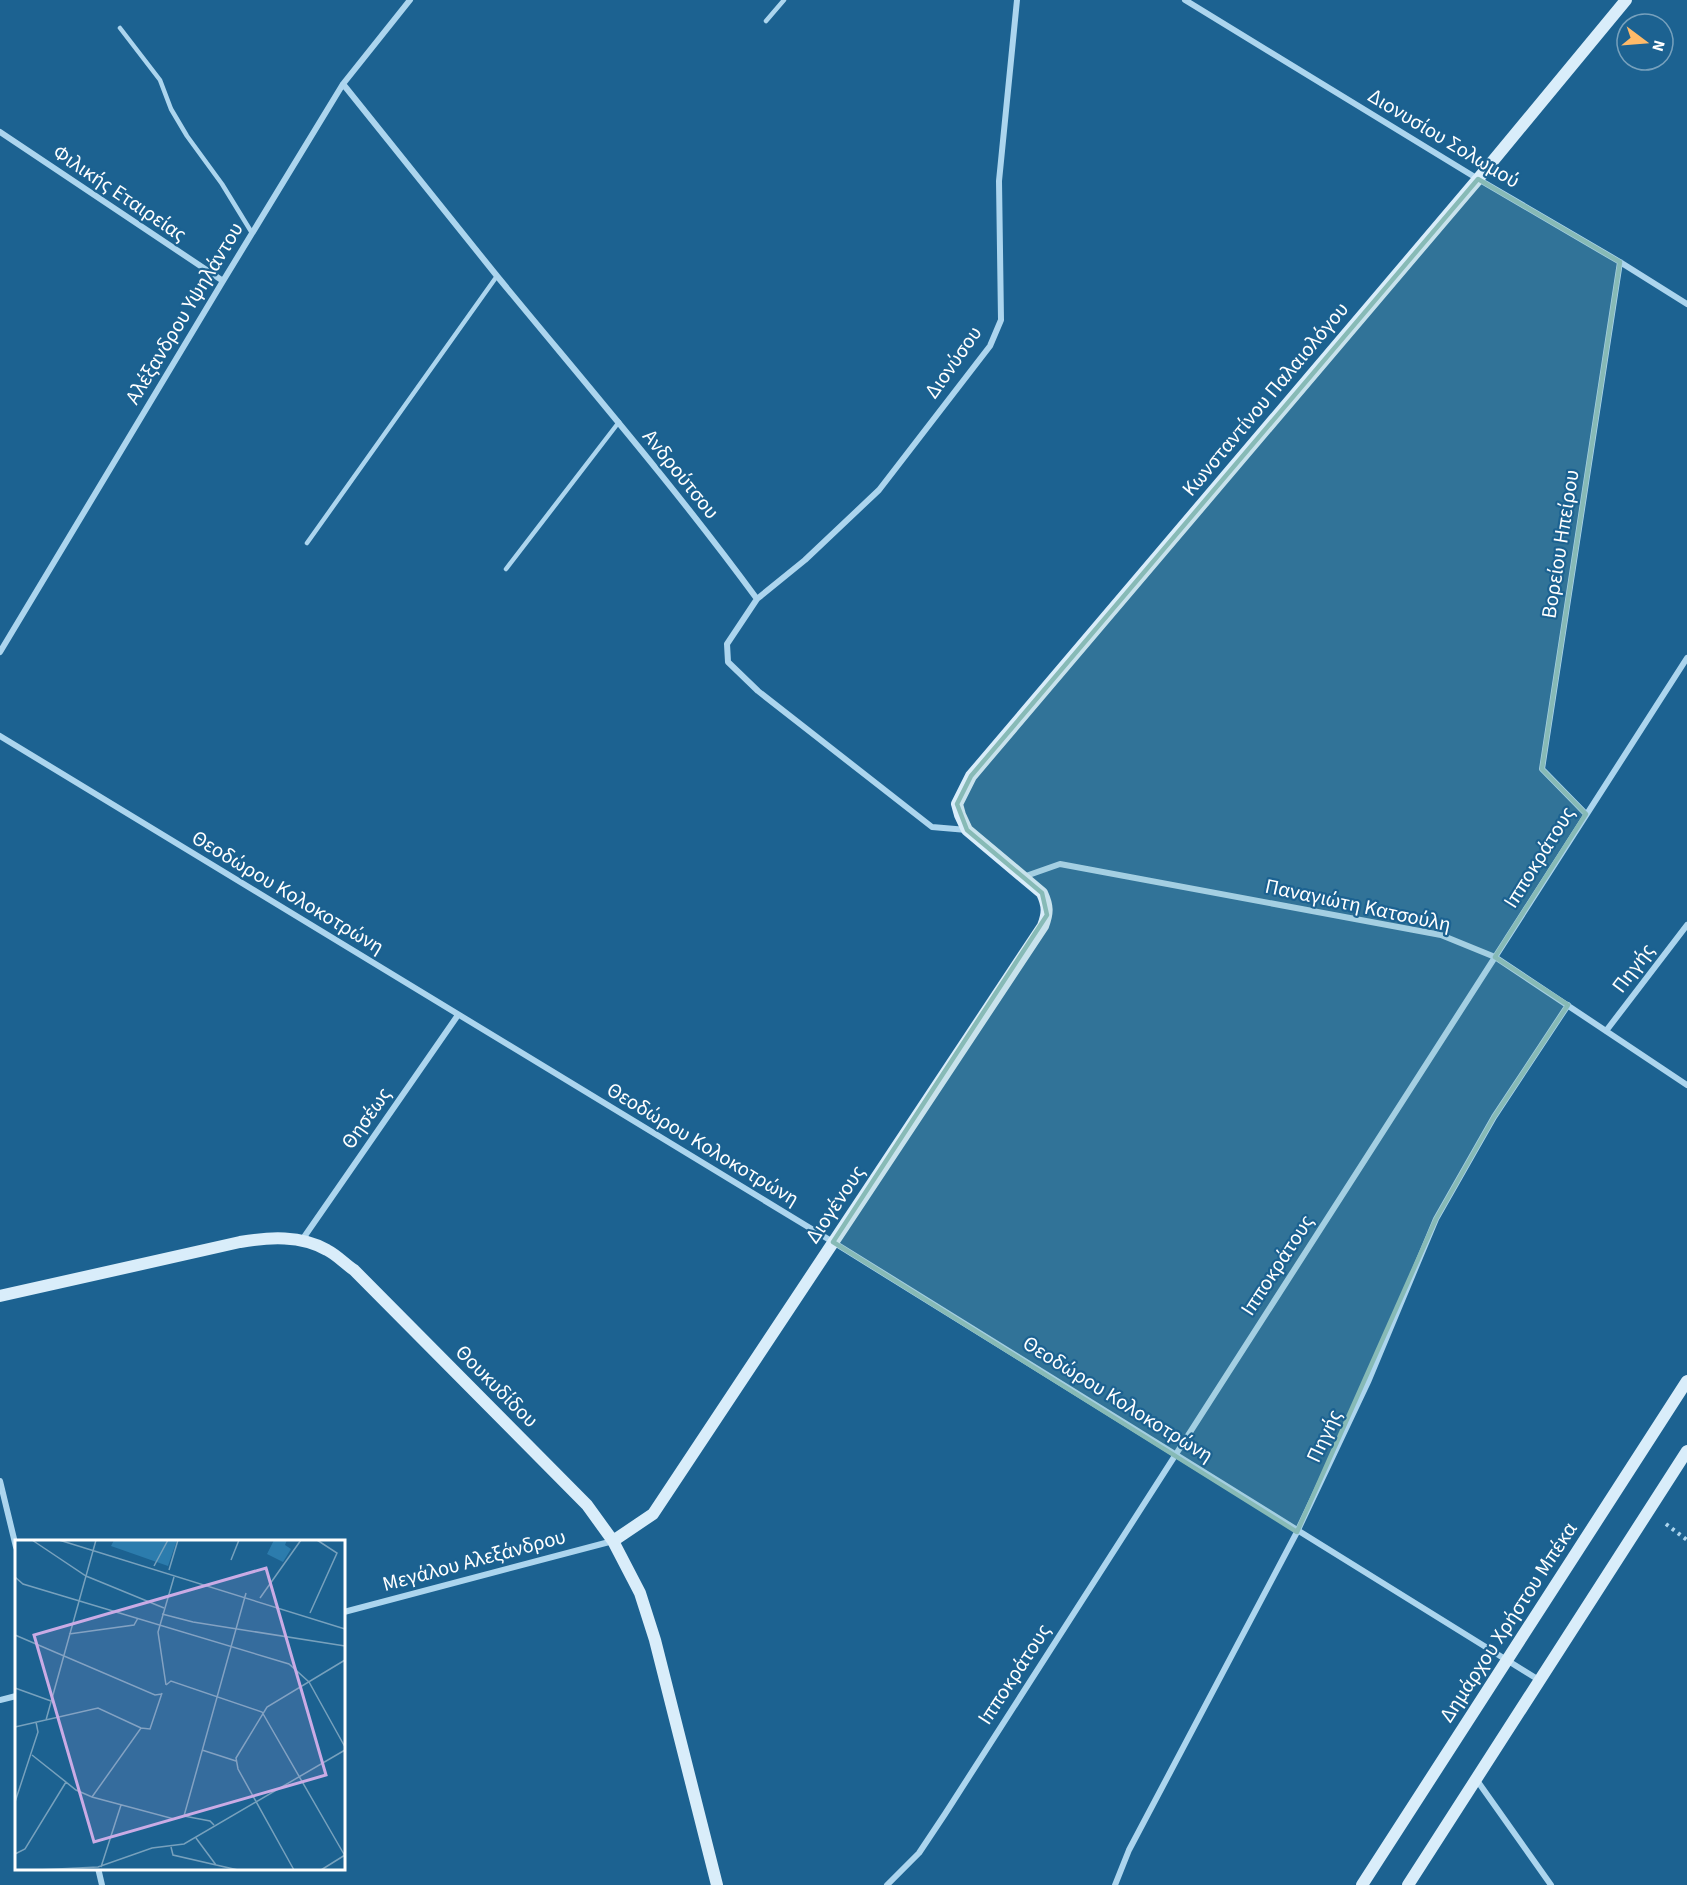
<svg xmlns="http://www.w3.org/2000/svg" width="1687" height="1885" font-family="'Source Sans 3',sans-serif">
<rect width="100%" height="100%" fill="#1c6291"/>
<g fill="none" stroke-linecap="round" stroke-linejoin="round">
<path stroke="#acd5ee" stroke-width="4" stroke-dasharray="3 4.5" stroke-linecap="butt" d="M1666 1524 1687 1540"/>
<path stroke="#acd5ee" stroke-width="4.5" d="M766 21 784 0
M120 28 160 80 171 109 187 136 222 184 252 233
M307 543 497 276
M506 569 619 422"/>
<path stroke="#acd5ee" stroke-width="6" d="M1185 0 1478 179 1620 262 1687 304
M343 84C394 148 445 212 497 276 585 383 675 487 757 599L727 644 728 662 758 691 932 827 967 830
M0 132 223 281
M757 599 805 560 879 490 990 346 1001 320 999 181 1017 0
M0 652 223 281 343 84 410 0
M0 736 833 1242 1539 1680
M1586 814 1542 769 1620 262
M1023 877 1060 864 1441 935 1495 957 1687 1085
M1606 1031 1687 925
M302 1240 458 1015
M0 1481 16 1547
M344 1612 613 1541
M0 1700 16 1696
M1476 1779 1551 1885
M98 1868 102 1885
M887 1885 919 1853 945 1814 1687 658
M1115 1885 1129 1850 1297 1532 1368 1382 1436 1219 1494 1117 1568 1005"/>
<path stroke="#d9edfa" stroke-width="12" d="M0 1296 240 1242C269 1237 301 1235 327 1250 337 1255 345 1264 354 1270L587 1505 613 1541 640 1593 655 1640 717 1885
M613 1541 653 1514 1043 926C1048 913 1048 906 1042 893L967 830 960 815 957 804 971 776 1478 179 1626 0
M1362 1885 1687 1381
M1408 1885 1687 1451"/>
</g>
<path fill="#87bab6" fill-opacity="0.2" stroke="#87bab6" stroke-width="4.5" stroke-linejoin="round" d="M1478 179 1620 262 1542 769 1586 814 1495 957 1568 1005 1494 1117 1436 1219 1297 1532 833 1242 1047 915 1042 893 967 830 957 804 971 776Z"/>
<g text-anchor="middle" stroke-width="4.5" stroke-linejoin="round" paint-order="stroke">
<g font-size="21" fill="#fff" stroke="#1c6291">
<text transform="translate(1444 138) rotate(31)" y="7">Διονυσίου Σολωμού</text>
<text transform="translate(120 193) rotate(34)" y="7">Φιλικής Εταιρείας</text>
<text transform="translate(184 313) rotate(-59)" y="7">Αλέξανδρου Υψηλάντου</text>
<text transform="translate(953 362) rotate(-55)" y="7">Διονύσου</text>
<text transform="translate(1265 399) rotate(-50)" y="7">Κωνσταντίνου Παλαιολόγου</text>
<text transform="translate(681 474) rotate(51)" y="7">Ανδρούτσου</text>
<text transform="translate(1560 544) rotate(-81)" y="7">Βορείου Ηπείρου</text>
<text transform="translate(1539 857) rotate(-58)" y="7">Ιπποκράτους</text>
<text transform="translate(288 892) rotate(31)" y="7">Θεοδώρου Κολοκοτρώνη</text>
<text transform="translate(1358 905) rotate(12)" y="7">Παναγιώτη Κατσούλη</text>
<text transform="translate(1633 968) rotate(-53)" y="7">Πηγής</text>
<text transform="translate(366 1118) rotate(-55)" y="7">Θησέως</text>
<text transform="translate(703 1144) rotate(31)" y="7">Θεοδώρου Κολοκοτρώνη</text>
<text transform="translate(835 1204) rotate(-56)" y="7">Διογένους</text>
<text transform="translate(1277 1265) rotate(-57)" y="7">Ιπποκράτους</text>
<text transform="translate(497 1386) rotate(45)" y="7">Θουκυδίδου</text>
<text transform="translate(1118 1399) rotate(32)" y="7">Θεοδώρου Κολοκοτρώνη</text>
<text transform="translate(1324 1436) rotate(-65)" y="7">Πηγής</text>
<text transform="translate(474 1560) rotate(-15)" y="7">Μεγάλου Αλεξάνδρου</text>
<text transform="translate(1508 1622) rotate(-57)" y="7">Δημάρχου Χρήστου Μπέκα</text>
<text transform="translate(1014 1674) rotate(-57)" y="7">Ιπποκράτους</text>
</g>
</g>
<g transform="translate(15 1540)">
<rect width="330" height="330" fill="#1c6291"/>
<path d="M99 0H162L153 26 96 6ZM259 0H272L270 5 276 9 268 22 252 14Z" fill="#2c7cad"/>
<path fill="none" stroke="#77a1bd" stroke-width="1.5" d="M17 0 71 36 149 68M44 0 330 89M216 20 224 0M139 26 153 0M154 30 163 0M0 37 8 44 274 124 294 142 330 207M245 58 286 0M295 73 322 13 302 0M147 74 178 82 330 106M54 94 119 85 123 78M0 95 140 155 147 154M151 145 156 141 247 172 330 316M151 145 143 92 159 37M0 148 36 161M31 180 81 0M0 187 83 168 126 188M187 210 221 221M17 215 61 250 77 257 159 279 169 276 195 281 199 285M77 257 126 188 135 189 147 153M0 262 23 192 21 182M169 276 231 53M181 298 201 325M156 307 158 315 223 330M0 314 10 309 51 242M86 327 106 265M22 330 83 327 137 308 169 304 330 210M279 330 223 229 221 218 252 167 330 120M306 330 330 315"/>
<path fill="#caabe5" fill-opacity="0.15" stroke="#caabe5" stroke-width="3" d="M251 28 311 235 79 302 19 95Z"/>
<rect width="330" height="330" fill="none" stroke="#fff" stroke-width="3"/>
</g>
<g transform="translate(1645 42) rotate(106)"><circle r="28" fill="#1c6291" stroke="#77a1bd" stroke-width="1.5"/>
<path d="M0-4.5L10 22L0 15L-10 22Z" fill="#feba69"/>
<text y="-9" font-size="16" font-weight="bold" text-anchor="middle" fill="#ffffff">N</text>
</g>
</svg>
